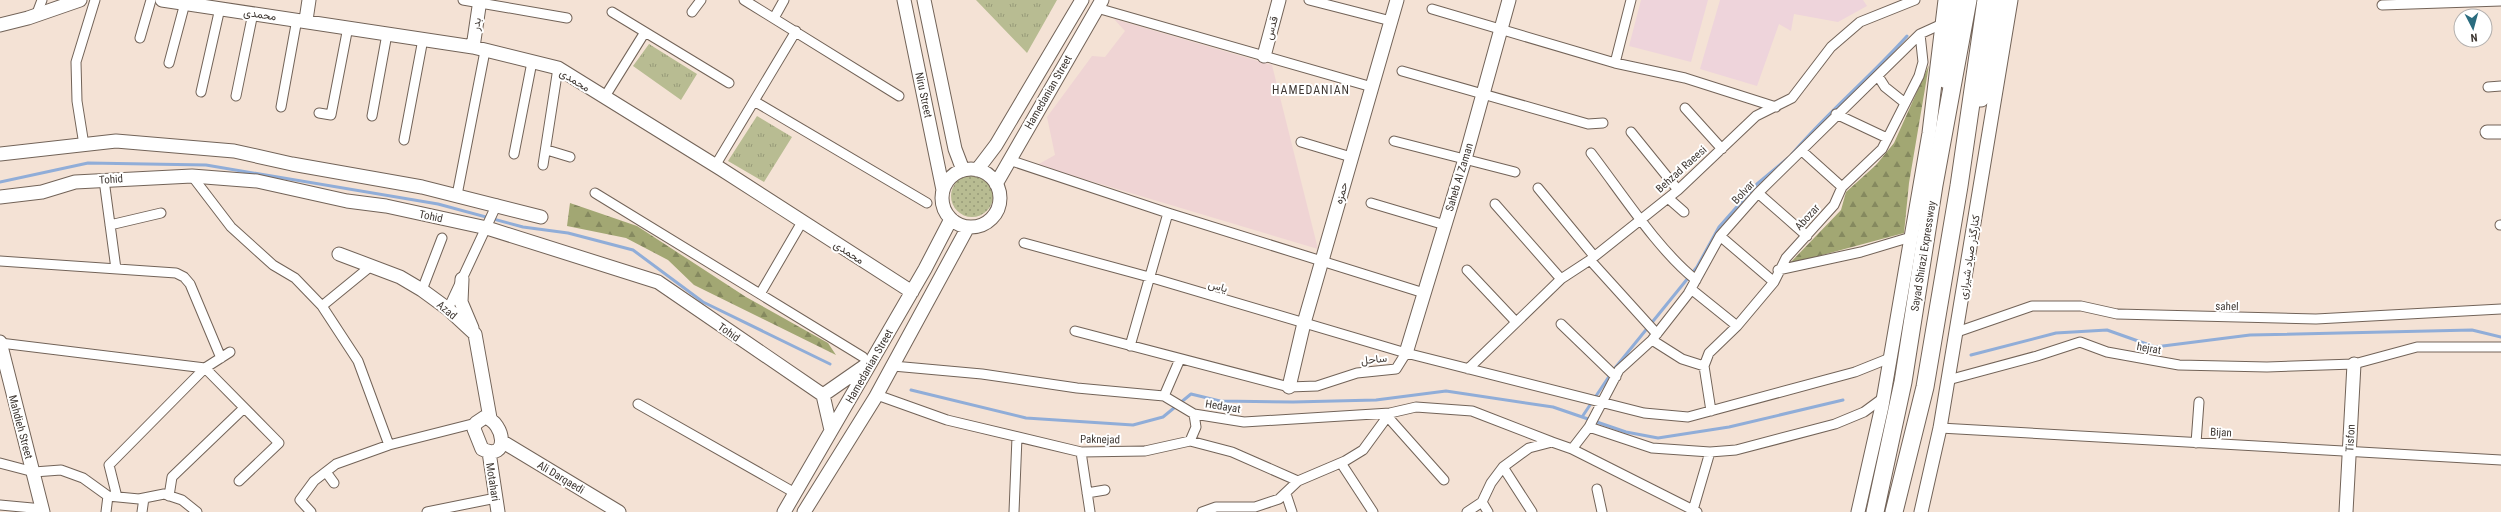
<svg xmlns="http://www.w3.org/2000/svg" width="2501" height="512" font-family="'Roboto Condensed',Vazirmatn,sans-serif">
<defs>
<pattern id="grass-dots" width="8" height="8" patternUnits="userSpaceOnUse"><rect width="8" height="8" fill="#b8bc92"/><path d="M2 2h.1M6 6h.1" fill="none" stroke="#979a78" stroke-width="1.8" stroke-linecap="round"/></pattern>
<pattern id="forest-firs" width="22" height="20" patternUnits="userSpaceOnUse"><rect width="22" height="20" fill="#a2a773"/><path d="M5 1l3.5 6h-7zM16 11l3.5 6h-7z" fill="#85895f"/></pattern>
<pattern id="park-tufts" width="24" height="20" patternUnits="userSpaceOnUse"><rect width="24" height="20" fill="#b8bc92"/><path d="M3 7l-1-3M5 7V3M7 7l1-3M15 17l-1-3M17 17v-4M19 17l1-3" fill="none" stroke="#979a78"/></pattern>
</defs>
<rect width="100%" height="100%" fill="#f4e2d5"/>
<path fill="#efd4d4" d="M1114 19 1272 65 1318 249 1037 165 1055 155 1047 117 1092 56 1105 57 1125 31Z"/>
<path fill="#eed4db" d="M1641 0H1708L1691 62 1629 46Z
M1720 0H1863L1867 6 1838 22 1794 14 1791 31 1779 24 1757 86 1700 69Z"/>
<path fill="url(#grass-dots)" d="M951 196a21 21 0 1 1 42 0a21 21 0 1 1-42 0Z"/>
<path fill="url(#forest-firs)" d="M1929 65 1909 183 1904 233 1789 264 1841 210 1846 192 1876 165 1894 143Z
M570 203 637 226 746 297 828 343 836 355 694 285 668 260 626 238 567 226Z"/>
<path fill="url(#park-tufts)" d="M976 0H1057L1027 53Z
M649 44 697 74 681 100 633 66Z
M757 116 792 137 764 182 728 161Z"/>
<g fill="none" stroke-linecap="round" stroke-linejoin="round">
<path stroke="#90add8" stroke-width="3" d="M1792 154C1828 112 1870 77 1907 36
M0 182 88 163 206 165 438 204 523 227 568 233 633 250 703 302 830 364
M1971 355 2056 333 2107 330 2155 347 2250 335 2472 330 2501 337
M1615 368 1697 267 1719 227 1757 184 1788 158
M911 390 1026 418 1133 425 1163 417 1191 394 1220 401 1293 402 1376 400 1446 391 1553 407 1626 432 1658 438 1729 427 1843 400
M1582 417 1610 375"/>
<g stroke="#726358" stroke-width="11">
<path id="street" d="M463 0 567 18
M744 0 899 96
M1309 0 1391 21
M2382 5 2501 1
M1097 8 1372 87
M1432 9 1615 63 1685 78 1776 107
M612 12 729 83
M692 12 701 0
M36 16 42 0
M774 18 784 0
M140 38 151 0
M169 63 185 3
M1615 63 1631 0
M1402 71 1588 124 1603 123
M1878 76 1885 87 1905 103
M2488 87 2501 86
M201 92 220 8
M236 96 253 13
M604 98 645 32
M754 101 927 203
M281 107 297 19
M1685 108 1722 149
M319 113 331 115 348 27
M1836 114 1887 138
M372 116 387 34
M1631 132 1678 190
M404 140 423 39
M1394 141 1515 172
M1301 142 1351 157
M84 145 77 101 76 62 95 0
M547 150 570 157
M1802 151 1842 187
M1591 153C1621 192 1658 250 1696 280
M514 154 532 62
M1009 160 1168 213 1424 293
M543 165 558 68
M715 166 796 31
M192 176 231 227 273 265 295 278 322 306 358 361 389 445
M104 180 116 269
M1538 188 1594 256
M595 193 863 357
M1758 193 1807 236
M457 195 485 51
M1668 198 1684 212
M1371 203 1445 225
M1495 204 1561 279
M110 225 161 213
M2500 225H2501
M1720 236 1774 282
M1024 243 1149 277 1406 353
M1590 260 1657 334
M0 261 176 273 184 277 190 284 221 358
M1467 270 1516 322
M1778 270 1861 252 1911 237
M1691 289 1737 326
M422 290 442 238
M760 294 802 222
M322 306 371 266
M448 309 497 204
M1561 324 1616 377
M1075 331 1289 387 1317 386 1357 373 1396 369 1406 353 1644 413 1688 417 1855 372 1890 358
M1957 332 2032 306H2081L2117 314 2316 319 2501 309
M1652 340 1682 359 1704 366
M0 343 205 368 279 443 239 481
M1130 346 1168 213
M893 366 982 374 1077 388 1164 396 1194 414 1244 422 1390 413 1416 407 1472 411 1552 442
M1468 369 1561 279 1590 260 1678 190 1756 116 1792 98 1831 47 1860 22 1915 0
M1948 380 2037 356 2080 342 2107 352 2179 365 2267 367 2354 364 2417 347H2501
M877 395 947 420 1081 452 1145 451 1190 441 1232 452 1298 481
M1164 396 1180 359
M638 404 795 493
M1711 411 1704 366 1709 353 1737 326 1774 282 1786 258 1834 205 1842 187 1882 149 1919 76 1923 62 1920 34
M1387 416 1444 480
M1589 427 1652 448 1710 452 1736 450 1835 424 1864 412 1883 398
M1940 428 2501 460
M1190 441 1196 427 1194 414
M2196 443 2199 402
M1572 449 1589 427 1619 370 1652 340 1688 294 1720 236 1758 193 1920 34 1942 24
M1081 452 1090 512
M0 463 34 472 61 470 83 478 108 496 139 499 164 494 182 500 197 512
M1341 463 1373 512
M1503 467 1532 512
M326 472 334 483
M1597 489 1602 512
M1087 493 1105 490
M1286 494 1292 512
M169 496 172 477 244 408
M117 497 109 465 205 368 230 352
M1482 502 1488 512
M0 505 43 509
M1693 510 1710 452
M106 512 108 496
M142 512 144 498
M311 512 300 500 314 481 336 464 389 445 476 423
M427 512 496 498
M1014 512 1017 437
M1202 512 1216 507H1255L1279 499 1298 481 1345 461 1363 450 1390 413
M1467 512 1482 502 1491 483 1503 467 1529 448 1552 442 1572 449 1697 512"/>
</g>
<g stroke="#726358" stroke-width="15">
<path id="secondary" d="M162 0 473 47 558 68 721 169 912 292
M904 0 943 190
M924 0 955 149 963 170
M306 20 309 0
M0 25 28 18 80 0
M473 47 480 0
M1264 56 1279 0
M2487 132H2501
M0 154 116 141 234 151 292 164 422 187 541 217
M942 198a29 29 0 1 1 58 0a29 29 0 1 1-58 0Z
M977 170 996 145 1082 0
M996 184 1102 0
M0 197 42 192 75 182 192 176 257 181 347 201 386 206 487 228 658 282 823 395 831 430
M339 254 400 277 422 290 448 309 475 334 490 418
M462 279 461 302 472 328
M0 342 43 512
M1406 353 1465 159 1509 0
M1289 387 1304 323 1397 0
M823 395 869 363
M485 417C505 423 510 462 482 449L474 429 476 423Z
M503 442 619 512
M489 452 498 512
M784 512 925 269 951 219
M804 512 875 398 968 227
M1858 512 1882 406 1929 133 1945 0
M1921 512 1940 428 2011 0
M2346 512 2354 364"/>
</g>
<g stroke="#726358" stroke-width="19">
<path id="highway" d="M1944 79 1955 0
M1981 98 1989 70 2000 0
M1875 512 1903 382 1934 185 1968 0
M1894 512 1925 387 1959 186 1986 0"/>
</g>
<use href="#street" stroke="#fff" stroke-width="9"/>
<use href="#secondary" stroke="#fff" stroke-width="13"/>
<use href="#highway" stroke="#fff" stroke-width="17"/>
</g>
<g text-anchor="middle" stroke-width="4" stroke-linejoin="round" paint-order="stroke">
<g font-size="11" fill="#3f3833" stroke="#fff">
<text transform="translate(260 14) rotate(8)" y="4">محمدی</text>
<text transform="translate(476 24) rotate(-81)" y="4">بدر</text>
<text transform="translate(1271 28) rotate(-75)" y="4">قدس</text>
<text transform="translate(575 80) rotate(32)" y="4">محمدی</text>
<text transform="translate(1048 92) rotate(-60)" y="4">Hamedanian Street</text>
<text transform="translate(924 95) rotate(78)" y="4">Niru Street</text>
<text transform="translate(1681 169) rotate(-42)" y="4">Behzad Raeesi</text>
<text transform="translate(1459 177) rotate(-73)" y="4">Saheb Al Zaman</text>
<text transform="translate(111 179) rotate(-4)" y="4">Tohid</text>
<text transform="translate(1743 192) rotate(-47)" y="4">Bolvar</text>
<text transform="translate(1341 193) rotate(-74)" y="4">حمزه</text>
<text transform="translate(431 216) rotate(12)" y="4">Tohid</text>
<text transform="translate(1807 217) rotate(-48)" y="4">Abozar</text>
<text transform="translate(849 252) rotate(33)" y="4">محمدی</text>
<text transform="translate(1923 256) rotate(-81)" y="4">Sayad Shirazi Expressway</text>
<text transform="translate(1969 257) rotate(-81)" y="4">کنارگذر صیاد شیرازی</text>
<text transform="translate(1218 286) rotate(16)" y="4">یاس</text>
<text transform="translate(2227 306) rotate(1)" y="4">sahel</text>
<text transform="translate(447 310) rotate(40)" y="4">Azad</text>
<text transform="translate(729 332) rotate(35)" y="4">Tohid</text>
<text transform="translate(2149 348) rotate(10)" y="4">hejrat</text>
<text transform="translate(1374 359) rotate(-6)" y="4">ساحل</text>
<text transform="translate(869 366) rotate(-60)" y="4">Hamedanian Street</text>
<text transform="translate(1223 406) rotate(9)" y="4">Hedayat</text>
<text transform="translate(21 427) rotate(75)" y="4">Mahdieh Street</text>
<text transform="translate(2221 432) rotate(3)" y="4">Bijan</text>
<text transform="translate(2350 438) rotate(-87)" y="4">Tisfon</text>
<text transform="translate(1100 439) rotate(1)" y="4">Paknejad</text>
<text transform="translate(561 477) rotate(31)" y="4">Ali Darqaedi</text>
<text transform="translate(493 482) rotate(81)" y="4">Motahari</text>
</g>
<g font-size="12" letter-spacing="1" fill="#3f3833" stroke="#fff">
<text x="1311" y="94">HAMEDANIAN</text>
</g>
</g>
<g transform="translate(2473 28) rotate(174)"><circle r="19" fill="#ffffff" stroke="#b2afad"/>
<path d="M0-3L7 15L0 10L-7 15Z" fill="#2a6c7f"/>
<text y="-6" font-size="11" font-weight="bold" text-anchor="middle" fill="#3f3833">N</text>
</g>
</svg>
